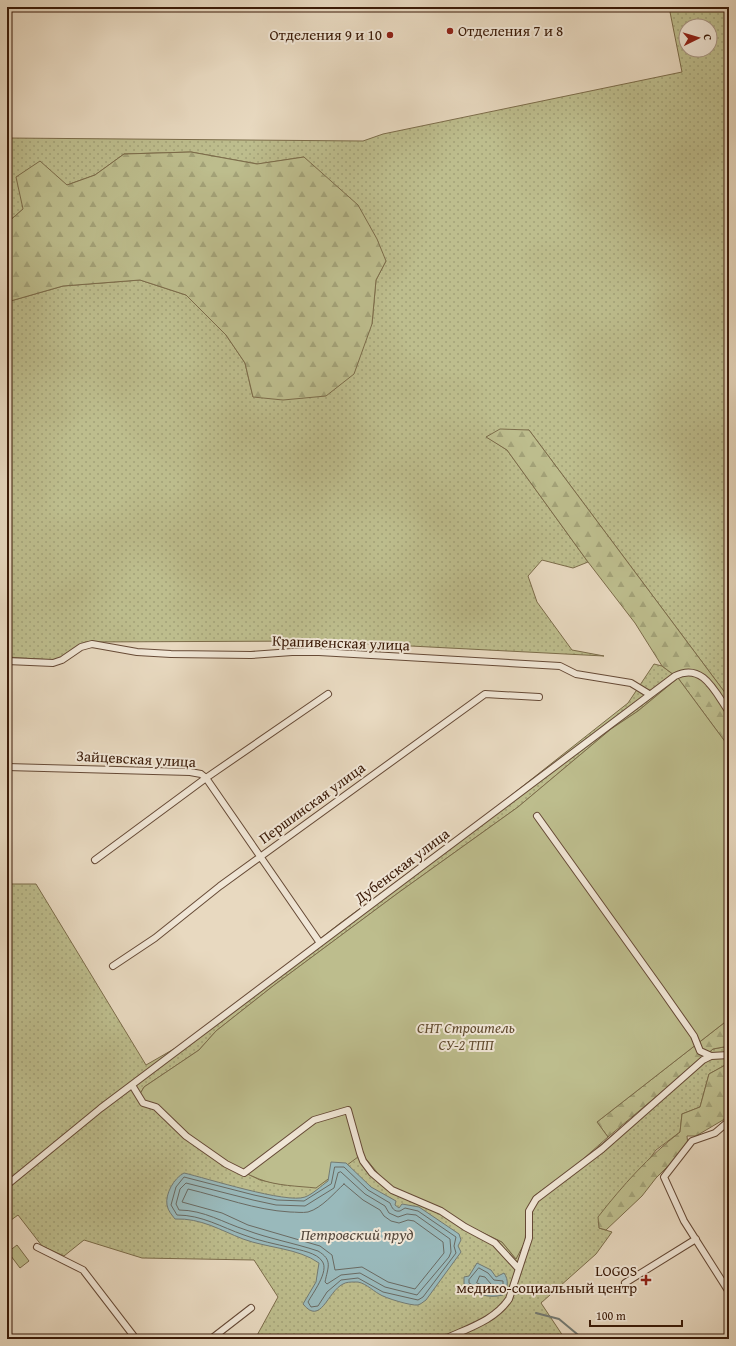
<svg xmlns="http://www.w3.org/2000/svg" width="736" height="1346" font-family="'Gentium Book Plus',serif">
<defs>
<pattern id="grass-dots" width="8" height="8" patternUnits="userSpaceOnUse"><rect width="8" height="8" fill="#bdbd8d"/><path d="M2 2h.1M6 6h.1" fill="none" stroke="#a3a278" stroke-width="1.8" stroke-linecap="round"/></pattern>
<pattern id="forest-firs" width="22" height="20" patternUnits="userSpaceOnUse"><rect width="22" height="20" fill="#bdbd8d"/><path d="M5 1l3.5 6h-7zM16 11l3.5 6h-7z" fill="#a3a278"/></pattern>
</defs>
<rect width="100%" height="100%" fill="#e8d9c0"/>
<filter id="stains"><feTurbulence type="fractalNoise" baseFrequency=".005" numOctaves="4"/><feColorMatrix values="0 0 0 0 .2 0 0 0 0 .09 0 0 0 0 .02 0 0 0 .5 -.17"/></filter>
<radialGradient id="worn" r=".72"><stop offset=".6" stop-color="#630" stop-opacity="0"/><stop offset="1" stop-color="#630" stop-opacity=".3"/></radialGradient>
<path fill="url(#grass-dots)" stroke="#7c6c4a" fill-rule="evenodd" d="M669 7H729V698L529 430 487 437 507 450 588 562 573 568 542 560 528 576 537 602 572 650 604 656 314 641 85 642 60 658 53 660 7 657V302L63 286 140 280 186 295 226 335 245 363 253 397 372 324 376 280 386 261 304 157 258 164 191 152 124 154 95 175 67 185 23 209 7 223V138L363 141 383 134 682 72ZM686 26H710V50H686Z
M654 664 662 666 678 678 638 711 611 729 518 807 398 893 273 986 216 1031 199 1050 144 1087 140 1094 236 1168 260 1180 285 1185 362 1154 413 1196 442 1208 467 1225 502 1242 516 1259 527 1210 534 1196 574 1167 628 1122 713 1049 729 1046V1063L709 1074 700 1107 682 1114 680 1132 656 1150 599 1228 612 1232 596 1254 541 1303 565 1339H255L278 1297 254 1260 142 1258 84 1240 64 1256 42 1246 18 1215 7 1223V884H36L146 1065 193 1038 339 924 490 812 628 703Z"/>
<path fill="url(#forest-firs)" stroke="#7c6c4a" d="M191 152 257 164 304 157 358 205 377 239 386 261 376 280 372 324 354 374 326 396 283 400 253 397 245 363 226 335 186 295 140 280 63 286 7 302V223L23 209 16 177 40 161 67 185 95 175 124 154Z
M500 429 529 430 729 698V747L678 678 662 666 635 623 588 562 507 450 486 437Z
M729 1019V1046L713 1049 608 1137 597 1122Z
M729 1063V1113L723 1120 696 1136H687L688 1146 656 1178 642 1196 606 1230 599 1228 598 1217C623 1185 648 1157 680 1132L682 1114 700 1107 709 1074Z"/>
<path fill="#bdbd8d" stroke="#7c6c4a" d="M678 678 729 747V1019L597 1122 608 1137 574 1167 534 1196 527 1210 525 1242 516 1259 502 1242 467 1225 442 1208 390 1188 362 1154 316 1188C298 1186 277 1186 259 1179 216 1162 179 1129 143 1101L140 1094 144 1087 199 1050 216 1031 273 986 398 893 518 807 611 729 638 711Z
M17 1245 29 1261 20 1268 8 1252Z"/>
<path fill="#99b9bb" stroke="#737a73" d="M331 1162 346 1163 371 1187 396 1201 395 1205 399 1208 402 1204 419 1207 459 1234 461 1240 458 1246 461 1252 426 1300C423 1302 421 1304 418 1305 411 1306 385 1298 379 1294 372 1290 363 1281 355 1282 351 1282 346 1282 343 1284 327 1292 321 1326 303 1304L316 1282 319 1263C298 1248 267 1248 243 1239 220 1230 201 1218 175 1219 172 1215 168 1211 167 1205 165 1194 174 1178 184 1173 206 1178 287 1204 305 1197 313 1194 321 1186 328 1181Z
M477 1263 491 1270 496 1277 504 1273C509 1280 508 1288 503 1295 487 1299 477 1294 464 1284V1277L469 1276Z"/>
<g fill="none" stroke-linecap="round" stroke-linejoin="round">
<path stroke="#6a6a62" stroke-width="1" d="M335 1167H344L368 1190 390 1203C392 1208 394 1212 400 1211L405 1208 418 1211 456 1237 454 1246 456 1253 423 1297 418 1300 383 1292 358 1278 341 1280 327 1292 318 1306 311 1307 308 1302C312 1294 330 1271 322 1261 317 1253 300 1250 292 1248 276 1244 259 1241 244 1235 221 1227 202 1215 177 1215L171 1205 176 1187 184 1177 254 1195 277 1200 304 1201 331 1184Z
M341 1172 365 1194 385 1206 389 1213 398 1217 407 1214 416 1215 450 1239 451 1252 449 1257 417 1295 385 1287 360 1273 341 1275 327 1284 325 1282C328 1267 333 1260 318 1251 294 1243 270 1239 246 1230 224 1223 204 1210 179 1210L176 1204 180 1189 186 1183 253 1200 276 1205 305 1206 334 1188 338 1173Z
M344 1184 363 1200 380 1210 384 1216 391 1221 399 1223 408 1220 414 1221 443 1242 444 1253 415 1289 388 1282 362 1267 335 1270 332 1255 320 1246 248 1225 222 1213 182 1202 188 1189C222 1197 255 1210 290 1212 296 1212 302 1213 308 1212 322 1208 334 1193 344 1184Z
M479 1268 488 1273 494 1280 503 1281V1288L501 1291 485 1292 469 1283V1280Z
M480 1276 485 1277 491 1284V1287H486L477 1283Z"/>
<path stroke="#737a73" stroke-width="2" d="M536 1313 559 1319 583 1339"/>
<g stroke="#664a36" stroke-width="8">
<path id="minor" d="M7 661 53 663 62 660 81 647 92 644 137 652 171 654 251 655 292 652H319L560 666 576 674 631 683 649 694
M7 767 190 772 201 774 206 778 320 943
M537 816 661 989 694 1036 700 1051 711 1056
M95 860 206 778 328 694
M113 966 155 938 220 886 485 694 539 697
M132 1085 143 1103 156 1107 186 1136 226 1164 244 1173 314 1120 348 1110 360 1153 363 1161 372 1173 392 1190 441 1211 465 1227 495 1243 518 1268
M729 1121 715 1133 692 1141 664 1177 684 1221 729 1292
M7 1185 101 1108 675 676C703 662 715 692 729 712
M37 1247 83 1270 136 1339
M625 1283 696 1239
M211 1339 251 1308
M445 1339C468 1328 494 1321 509 1299L529 1238V1211L536 1199 602 1149 703 1060 711 1056 729 1055"/>
</g>
<use href="#minor" stroke="#f0e6d6" stroke-width="6"/>
</g>
<g fill="#8f2418" stroke="#f0e6d6" stroke-width="1.5">
<circle cx="450" cy="31" r="4"/>
<circle cx="390" cy="35" r="4"/>
<path d="M644 1274h4v4h4v4h-4v4h-4v-4h-4v-4h4z"/>
</g>
<g text-anchor="middle" stroke-width="4" stroke-linejoin="round" paint-order="stroke">
<g font-size="15" fill="#3b1b08" stroke="#f0e6d6" text-anchor="end">
<text x="458" y="36" text-anchor="start">Отделения 7 и 8</text>
<text x="382" y="40">Отделения 9 и 10</text>
<text x="637" y="1276">LOGOS<tspan x="637" dy="17">медико-социальный центр</tspan></text>
</g>
<g font-size="15" fill="#3b1b08" stroke="#f0e6d6">
<text transform="translate(341 643) rotate(2)" y="5">Крапивенская улица</text>
<text transform="translate(136 759) rotate(3)" y="5">Зайцевская улица</text>
<text transform="translate(312 803) rotate(-36)" y="5">Першинская улица</text>
<text transform="translate(402 866) rotate(-37)" y="5">Дубенская улица</text>
</g>
<g font-size="15" font-style="italic" fill="#624c30" stroke="#f0e6d6">
<text x="466" y="1033">СНТ Строитель<tspan x="466" dy="17">СУ-2 ТПП</tspan></text>
</g>
<g font-size="16" font-style="italic" fill="#574a3e" stroke="#f0e6d6">
<text x="357" y="1240">Петровский пруд</text>
</g>
</g>
<rect width="736" height="1346" fill="none" stroke="#e8d9c0" stroke-width="24"/>
<rect x="8" y="8" width="720" height="1330" fill="none" stroke="#3b1b08" stroke-width="2"/>
<rect x="12" y="12" width="712" height="1322" fill="none" stroke="#3b1b08"/>
<g transform="translate(698 38) rotate(85)"><circle r="19" fill="#f0e6d6" stroke="#a89584"/>
<path d="M0-3L7 15L0 10L-7 15Z" fill="#8f2418"/>
<text y="-6" font-size="11" font-weight="bold" text-anchor="middle" fill="#3b1b08">С</text>
</g>
<path d="M590 1320v6h92v-6" fill="none" stroke="#3b1b08" stroke-width="2"/>
<text x="596" y="1320" font-size="12" fill="#3b1b08" stroke="#f0e6d6" stroke-width="3" paint-order="stroke">100 m</text>
<rect width="100%" height="100%" filter="url(#stains)"/>
<rect width="100%" height="100%" fill="url(#worn)"/>
</svg>
